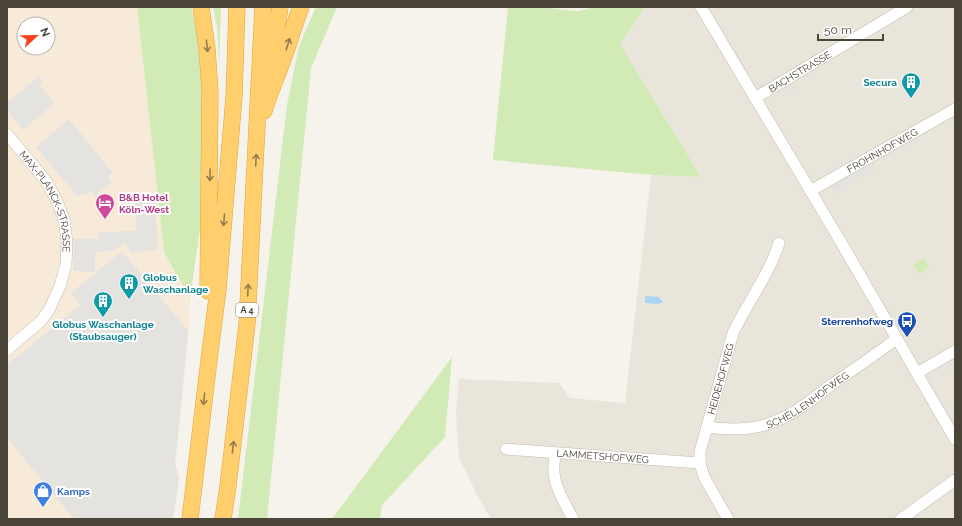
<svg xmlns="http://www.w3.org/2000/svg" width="962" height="526" font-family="Raleway,sans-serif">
<rect width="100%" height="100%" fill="#f6f3ec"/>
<path fill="#eae5da" d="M645 7H955V519H491L477 495 459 458 456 415 459 379 559 383 570 398 625 403 651 175 701 177 620 44Z"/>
<path fill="#f7ead8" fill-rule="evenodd" d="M7 7H137L164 252 190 298 189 329 175 464 179 478 173 519H7V357L45 326 61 299 7 343ZM24 24H48V48H24Z"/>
<path fill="#d2eab5" d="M137 7H191L198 39 203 113 205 194 190 298 164 252Z
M213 7H221L219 66 217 27Z
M316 7H337L311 68 267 519H238L287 105 299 46Z
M508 7H539L577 11 588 9 589 7H645L620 44 701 177 651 175 493 160Z
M924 258 929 267 919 274 913 265Z
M452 357 445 437 382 505 380 519H332Z"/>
<path fill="#e5e3e0" d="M714 20H718L749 74 748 78Z
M39 76 43 81 39 85 55 103 23 130 7 111V103Z
M792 82 796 88 784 95 781 89Z
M768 112H771L799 158 798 162Z
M69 119 113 173 108 177 112 182 95 196 91 191 85 196 83 193 78 197 36 147Z
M874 162 877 169 848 185 834 194 830 188 837 182Z
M155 201 158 250 131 252 124 243 115 250 95 253V272L73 271 74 250 73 239H99L98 232 136 231 135 202Z
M122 251 188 331 179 428 175 464 179 478 173 519H74L7 438V400L8 397 7 393V365L80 305 71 293Z
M875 287 900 329 897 331 873 289Z
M955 357V367L949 371 944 363Z
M930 379 955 422V428L927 381Z"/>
<path fill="#a9d4f2" d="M645 296 660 297 659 299 662 300V303H659V304L645 303Z"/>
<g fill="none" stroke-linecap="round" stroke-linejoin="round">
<g stroke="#c2bbae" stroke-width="12">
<g id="minor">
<path d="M701 7 842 244 955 439"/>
<path id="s1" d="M755 98 907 7"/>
<path id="s2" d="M7 134 46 181 56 199 64 219 67 242 66 264 60 286 49 310 41 321 7 350"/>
<path id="s3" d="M810 191 955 109"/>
<path d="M917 373 955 351"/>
<path id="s4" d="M707 427C727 430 746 430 765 425 790 418 811 400 831 385 853 370 875 355 896 339"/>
<path id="s5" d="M506 449 700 463"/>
<path d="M556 453C555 457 554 461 554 465 552 484 565 503 573 519"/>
<path id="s6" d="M728 519 704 477 700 463V452L733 333C747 303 769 275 779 243"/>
<path d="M901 519 955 480"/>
</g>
</g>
<g stroke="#e0a43c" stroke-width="17">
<path id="highway" d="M201 7 207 48 210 92 208 291
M271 75 276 33 280 7
M264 111C269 94 277 77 283 59 290 42 294 24 301 7
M190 519 209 360 218 290 234 97 237 7
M223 519 228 486 247 324 263 7"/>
</g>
<use href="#minor" stroke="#fff" stroke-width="11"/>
<use href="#highway" stroke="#ffcf6e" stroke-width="16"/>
</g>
<defs><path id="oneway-shaft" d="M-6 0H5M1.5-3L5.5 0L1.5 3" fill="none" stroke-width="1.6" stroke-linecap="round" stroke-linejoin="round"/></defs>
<g stroke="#937c4e">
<use href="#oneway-shaft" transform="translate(288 44) rotate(-73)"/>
<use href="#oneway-shaft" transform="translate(207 46) rotate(84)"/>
<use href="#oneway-shaft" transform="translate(256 160) rotate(-87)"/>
<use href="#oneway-shaft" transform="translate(210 175) rotate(91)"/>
<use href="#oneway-shaft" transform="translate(224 220) rotate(95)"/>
<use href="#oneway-shaft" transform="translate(248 290) rotate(-87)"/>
<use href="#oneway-shaft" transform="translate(204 399) rotate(97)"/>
<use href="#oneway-shaft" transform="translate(233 447) rotate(-84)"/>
</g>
<defs>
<g id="building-pin" transform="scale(1)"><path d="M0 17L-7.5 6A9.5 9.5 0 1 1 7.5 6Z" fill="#0f9aa8" stroke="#fff"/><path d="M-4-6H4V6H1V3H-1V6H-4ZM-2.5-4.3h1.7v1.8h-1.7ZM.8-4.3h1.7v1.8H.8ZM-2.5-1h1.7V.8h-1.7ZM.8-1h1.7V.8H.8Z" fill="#fff"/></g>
<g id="hotel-pin" transform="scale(1)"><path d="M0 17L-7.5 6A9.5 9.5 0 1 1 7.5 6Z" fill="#d1479c" stroke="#fff"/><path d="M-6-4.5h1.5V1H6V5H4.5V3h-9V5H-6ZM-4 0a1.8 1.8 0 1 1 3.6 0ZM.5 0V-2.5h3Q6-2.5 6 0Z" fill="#fff"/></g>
<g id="bus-pin" transform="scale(1)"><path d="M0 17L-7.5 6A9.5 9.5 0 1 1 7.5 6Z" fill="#1a4fb4" stroke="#fff"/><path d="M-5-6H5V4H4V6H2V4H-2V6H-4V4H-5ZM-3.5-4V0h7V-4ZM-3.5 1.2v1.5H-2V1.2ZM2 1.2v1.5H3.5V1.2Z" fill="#fff"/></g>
<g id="shop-pin" transform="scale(1)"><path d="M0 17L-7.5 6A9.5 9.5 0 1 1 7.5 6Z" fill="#3f7fe0" stroke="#fff"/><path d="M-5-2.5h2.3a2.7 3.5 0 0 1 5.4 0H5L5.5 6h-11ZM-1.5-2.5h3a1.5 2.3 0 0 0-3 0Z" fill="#fff"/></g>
</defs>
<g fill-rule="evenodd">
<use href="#building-pin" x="911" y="82"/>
<use href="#hotel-pin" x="105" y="203"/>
<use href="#building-pin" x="129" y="283"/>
<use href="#building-pin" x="103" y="301"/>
<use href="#bus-pin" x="907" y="321"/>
<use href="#shop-pin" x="43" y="491"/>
</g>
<g text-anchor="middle" stroke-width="4" stroke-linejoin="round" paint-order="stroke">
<rect fill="#fff" stroke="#817c74" stroke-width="1" x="236" y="303" width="22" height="14" rx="3"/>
<g font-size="9" font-weight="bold" fill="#4b4439">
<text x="247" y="313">A 4</text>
</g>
<g font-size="10" fill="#4b4439" stroke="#fff">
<text dy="4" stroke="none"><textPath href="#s1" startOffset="52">BACHSTRASSE</textPath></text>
<text dy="4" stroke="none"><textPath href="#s3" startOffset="83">FROHNHOFWEG</textPath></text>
<text dy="4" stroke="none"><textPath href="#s2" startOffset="80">MAX-PLANCK-STRASSE</textPath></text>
<text dy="4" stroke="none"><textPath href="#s6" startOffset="150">HEIDEHOFWEG</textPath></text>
<text dy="4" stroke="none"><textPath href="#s4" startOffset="108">SCHELLENHOFWEG</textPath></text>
<text dy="4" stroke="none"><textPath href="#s5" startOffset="97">LAMMETSHOFWEG</textPath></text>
</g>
<g font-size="10" font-weight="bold" fill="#0d838f" stroke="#fff" text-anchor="end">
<text x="897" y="86">Secura</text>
<text x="143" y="281" text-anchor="start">Globus<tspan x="143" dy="12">Waschanlage</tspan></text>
<text x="103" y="328" text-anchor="middle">Globus Waschanlage<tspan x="103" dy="12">(Staubsauger)</tspan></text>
</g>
<g font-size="10" font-weight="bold" fill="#b23c85" stroke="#fff" text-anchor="start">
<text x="119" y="201">B&amp;B Hotel<tspan x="119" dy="12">Köln-West</tspan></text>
</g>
<g font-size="10" font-weight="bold" fill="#164399" stroke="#fff" text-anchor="end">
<text x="893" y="325">Sterrenhofweg</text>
</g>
<g font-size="10" font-weight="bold" fill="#366cbe" stroke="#fff" text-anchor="start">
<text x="57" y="495">Kamps</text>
</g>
</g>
<rect width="962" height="526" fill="none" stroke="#4b4439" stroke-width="16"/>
<g transform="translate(36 36) rotate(68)"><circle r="19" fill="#ffffff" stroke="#b7b4b0"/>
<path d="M0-3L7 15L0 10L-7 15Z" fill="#fc3f1d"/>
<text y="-6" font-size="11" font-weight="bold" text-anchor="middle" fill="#4b4439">N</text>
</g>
<path d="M818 34v6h65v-6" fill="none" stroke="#4b4439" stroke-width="2"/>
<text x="824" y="34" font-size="12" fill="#4b4439" stroke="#ffffff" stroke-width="3" paint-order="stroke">50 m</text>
</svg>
